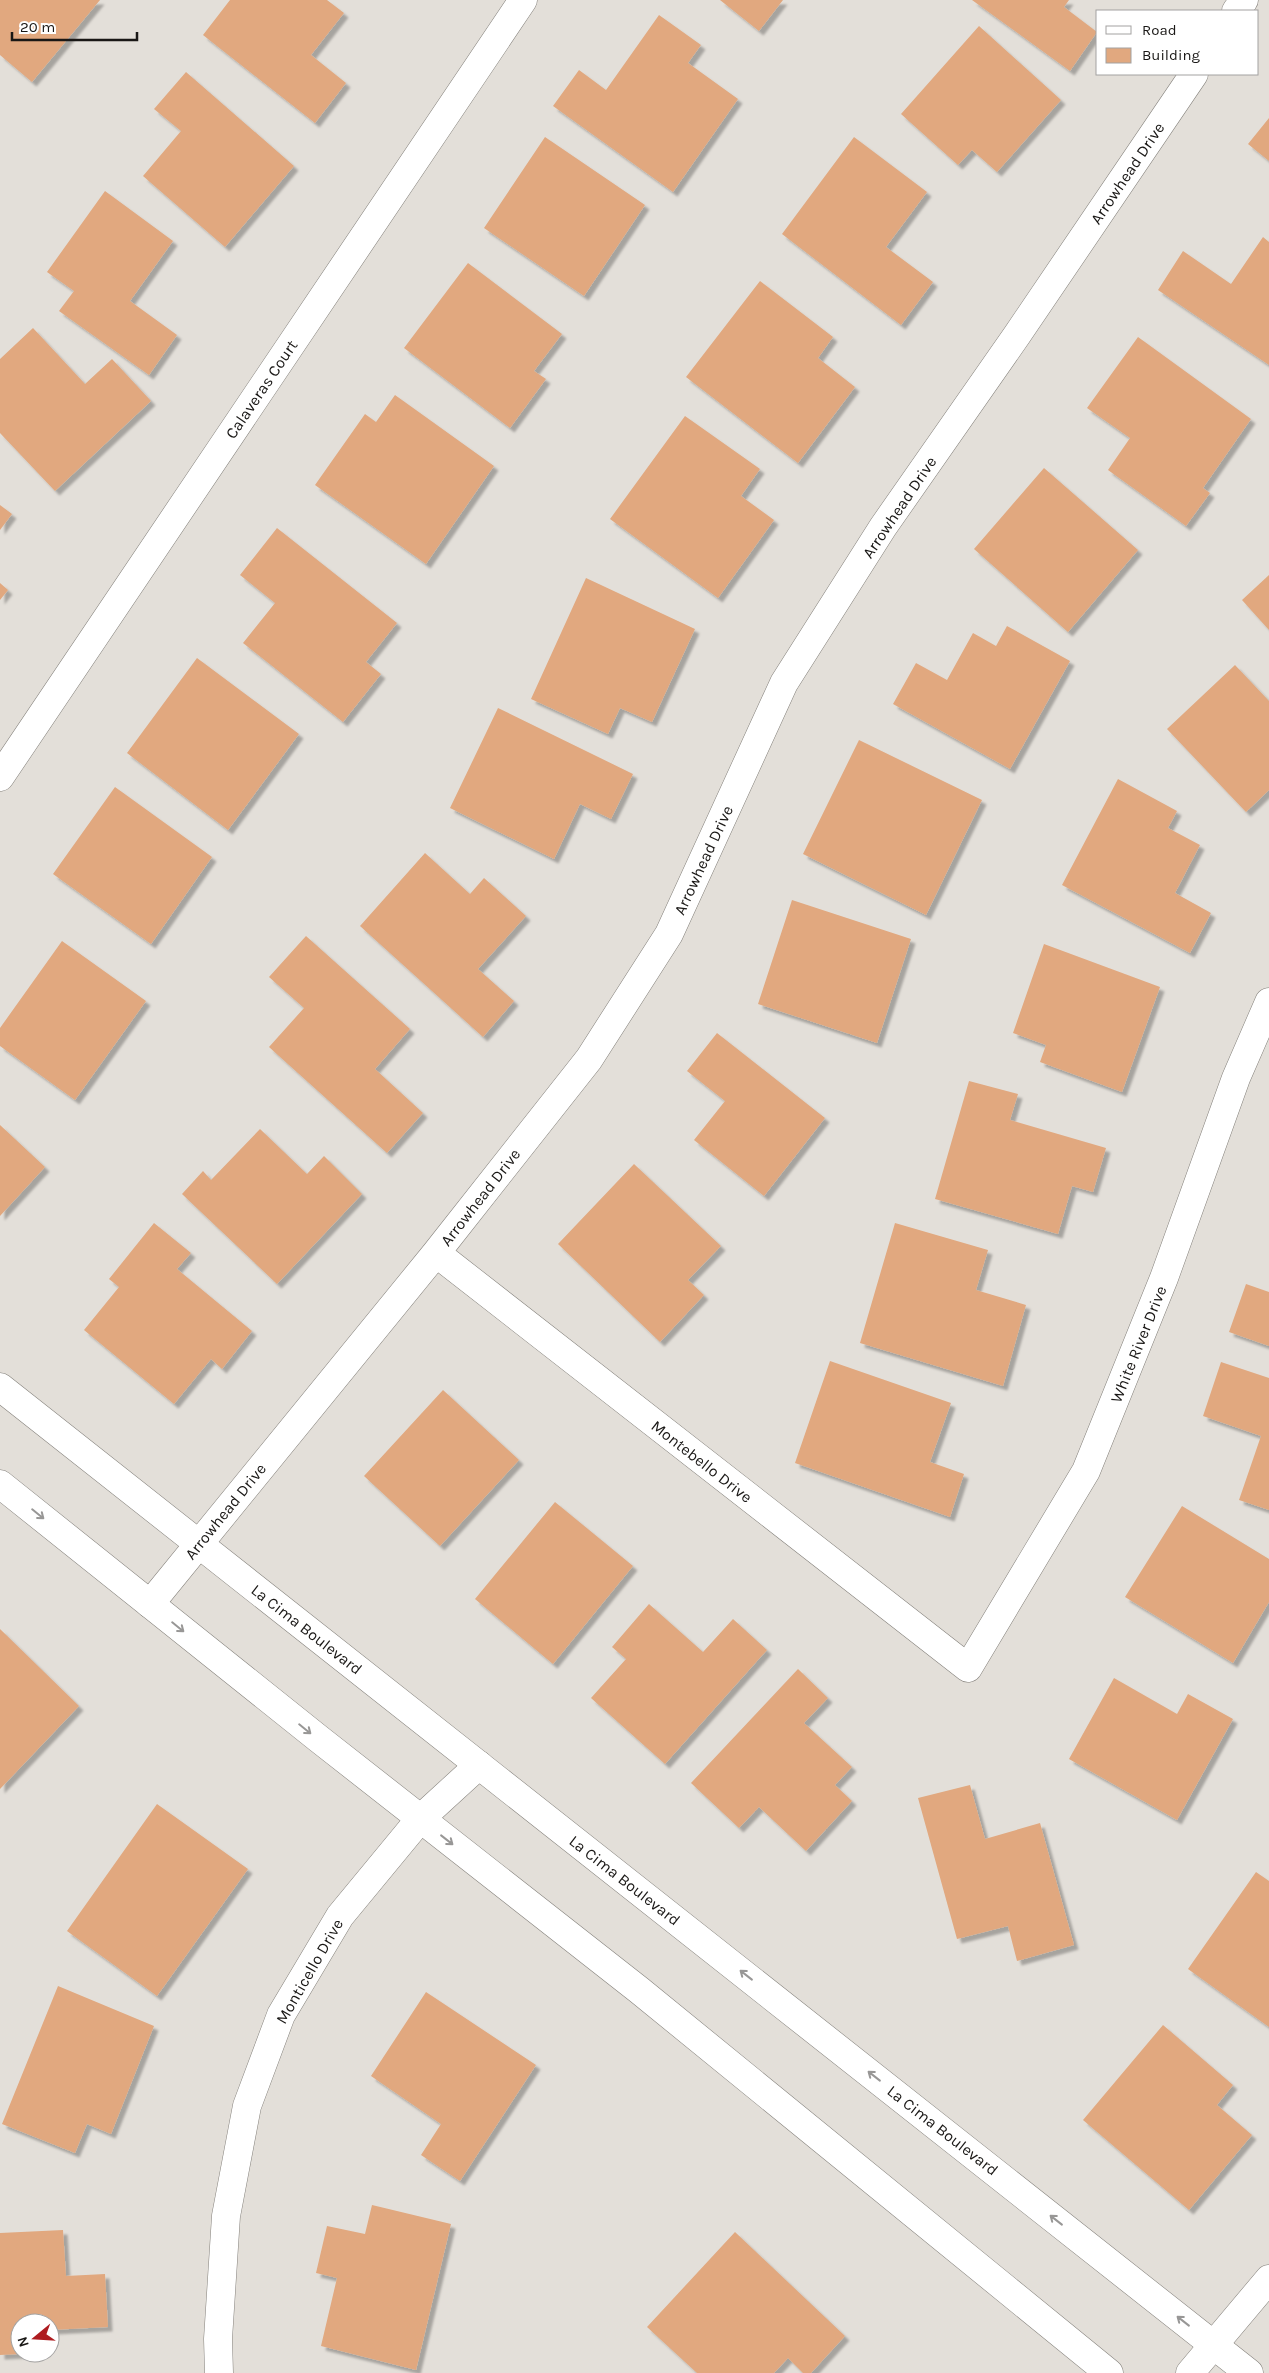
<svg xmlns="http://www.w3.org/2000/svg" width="1269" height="2373" font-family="Karla,sans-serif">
<defs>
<filter id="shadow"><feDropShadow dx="4.5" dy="4.5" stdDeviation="1" flood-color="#0004"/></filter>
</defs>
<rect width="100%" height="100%" fill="#e3dfd9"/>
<path fill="#e1a87f" filter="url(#shadow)" d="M0 0H100L32 82 0 55Z
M230 0H327L344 13 311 55 346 83 315 123 203 35Z
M720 0H783L759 31Z
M972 0H1069L1064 7 1097 32 1070 71Z
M659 15 701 45 688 63 738 99 673 192 553 106 579 70 606 90Z
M979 26 1061 100 997 172 972 150 958 165 901 114Z
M186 72 294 166 225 247 143 176 181 131 154 109Z
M1269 118V161L1248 144Z
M545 137 645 205 584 296 484 228Z
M854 137 927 192 886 247 933 282 901 325 782 234Z
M105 191 173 241 130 301 177 335 149 375 59 311 74 291 47 272Z
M1263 237 1269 242V365L1158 290 1183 251 1231 284Z
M468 263 562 334 534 371 546 379 510 428 404 348Z
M760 281 833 337 818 358 855 387 798 463 686 377Z
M33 328 85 384 112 359 151 401 55 491 0 433V359Z
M1138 337 1251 419 1203 488 1210 493 1186 526 1108 470 1130 438 1087 408Z
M395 395 494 466 426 564 315 485 365 414 376 422Z
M685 416 760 469 741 496 774 520 718 598 610 519Z
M1044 468 1138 550 1068 632 974 549Z
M0 505 12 514 0 530Z
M277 528 397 623 366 662 381 674 343 722 243 643 275 603 240 575Z
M1269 575V630L1242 600Z
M586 578 695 629 652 722 620 708 608 734 531 699Z
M0 583 8 590 0 600Z
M1007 626 1070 661 1010 769 893 704 916 663 947 680 973 633 996 646Z
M197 658 299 734 228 830 127 753Z
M1235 665 1269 701V790L1246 812 1167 729Z
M498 708 633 774 611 819 580 804 554 859 450 808Z
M859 740 982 800 926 915 803 854Z
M1118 779 1177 811 1168 828 1200 845 1175 893 1211 913 1190 953 1062 885Z
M115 787 212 857 151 944 53 874Z
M425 853 470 894 484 878 526 916 478 969 514 1001 483 1037 360 926Z
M792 900 911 939 877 1043 758 1004Z
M306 936 410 1029 375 1069 423 1113 387 1153 269 1047 304 1008 269 977Z
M62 941 146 1001 75 1100 0 1046V1028Z
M1044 944 1160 987 1122 1092 1040 1062 1046 1045 1013 1033Z
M717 1033 825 1118 764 1196 694 1140 725 1101 687 1071Z
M969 1081 1018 1094 1010 1120 1106 1148 1093 1192 1072 1186 1058 1234 935 1199Z
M0 1125 45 1167 0 1216Z
M260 1129 307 1174 324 1156 362 1194 277 1284 182 1194 203 1171 211 1180Z
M634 1164 721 1246 688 1280 704 1295 660 1342 558 1244Z
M154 1223 191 1253 177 1269 252 1331 222 1369 211 1359 174 1404 84 1330 119 1287 109 1279Z
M895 1223 988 1250 976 1290 1026 1305 1003 1386 860 1343Z
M1246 1284 1269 1292V1346L1229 1332Z
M830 1361 951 1403 930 1462 964 1474 950 1517 795 1463Z
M1221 1362 1269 1378V1510L1239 1500 1261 1436 1203 1416Z
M443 1390 519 1460 440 1546 364 1476Z
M555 1502 633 1566 553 1664 475 1599Z
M1182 1506 1269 1559V1602L1233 1663 1125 1597Z
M649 1604 703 1652 733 1619 767 1650 665 1764 591 1698 626 1659 612 1647Z
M0 1629 79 1706 0 1789Z
M798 1669 828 1698 804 1723 852 1767 835 1785 852 1801 806 1851 759 1807 739 1828 691 1783Z
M1114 1678 1177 1714 1188 1694 1233 1719 1177 1820 1069 1759Z
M970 1785 985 1839 1040 1823 1074 1945 1017 1961 1008 1926 957 1939 918 1798Z
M157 1804 248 1869 157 1996 67 1931Z
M1256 1872 1269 1881V2027L1188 1969Z
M58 1986 154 2026 111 2134 87 2124 75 2153 2 2124Z
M426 1992 536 2065 460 2181 421 2155 441 2124 371 2076Z
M1163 2025 1233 2085 1217 2105 1252 2135 1189 2210 1083 2120Z
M372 2205 451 2224 416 2370 321 2346 337 2278 316 2273 327 2226 365 2234Z
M63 2230 66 2276 105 2274 108 2327 50 2330V2323H20V2354L0 2355V2233Z
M735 2232 845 2336 811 2373H803L788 2358 774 2373H697L647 2327Z"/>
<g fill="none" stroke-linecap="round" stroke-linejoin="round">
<g stroke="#84807b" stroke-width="29">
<path id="minor" d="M1236 11 1244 0
M0 777 523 0
M436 1253 968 1668 1086 1471 1164 1278 1236 1078 1269 1002
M150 1604 436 1253 589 1059 669 934 784 683 883 527 1017 335 1194 74
M219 2373 218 2339 226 2216 247 2106 281 2015 340 1916 420 1819 479 1765
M1190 2373 1269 2279"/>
</g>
<g stroke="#84807b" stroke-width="29">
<path id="tertiary" d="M0 1387 1249 2373
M0 1484 319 1739 639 1990 1109 2373"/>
</g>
<use href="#minor" stroke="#fff" stroke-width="28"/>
<use href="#tertiary" stroke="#fff" stroke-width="28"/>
</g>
<defs><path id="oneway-shaft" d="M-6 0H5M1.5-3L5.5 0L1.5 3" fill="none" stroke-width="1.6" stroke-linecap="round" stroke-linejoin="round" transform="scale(1.25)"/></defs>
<g stroke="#989796">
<use href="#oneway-shaft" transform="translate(38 1514) rotate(39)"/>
<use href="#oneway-shaft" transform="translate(178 1627) rotate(39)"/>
<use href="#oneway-shaft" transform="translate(305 1729) rotate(39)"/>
<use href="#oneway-shaft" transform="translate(447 1840) rotate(38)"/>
<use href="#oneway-shaft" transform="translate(746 1975) rotate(-142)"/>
<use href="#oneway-shaft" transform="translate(874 2076) rotate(-142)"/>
<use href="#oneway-shaft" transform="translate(1056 2220) rotate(-142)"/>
<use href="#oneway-shaft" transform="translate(1183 2321) rotate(-142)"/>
</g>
<g text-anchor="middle" stroke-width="5" stroke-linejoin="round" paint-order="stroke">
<g font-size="16" fill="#191715" stroke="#fff">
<text transform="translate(1127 173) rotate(-56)" y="6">Arrowhead Drive</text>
<text transform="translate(261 389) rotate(-56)" y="6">Calaveras Court</text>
<text transform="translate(899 507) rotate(-56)" y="6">Arrowhead Drive</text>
<text transform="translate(703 860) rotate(-65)" y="6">Arrowhead Drive</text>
<text transform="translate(480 1197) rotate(-52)" y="6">Arrowhead Drive</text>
<text transform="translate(1138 1344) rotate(-68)" y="6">White River Drive</text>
<text transform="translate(702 1461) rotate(38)" y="6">Montebello Drive</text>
<text transform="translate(225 1511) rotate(-51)" y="6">Arrowhead Drive</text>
<text transform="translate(307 1629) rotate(38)" y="6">La Cima Boulevard</text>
<text transform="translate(625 1880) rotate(38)" y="6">La Cima Boulevard</text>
<text transform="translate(309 1971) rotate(-60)" y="6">Monticello Drive</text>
<text transform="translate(943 2130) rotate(38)" y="6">La Cima Boulevard</text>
</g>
</g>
<rect x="1096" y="10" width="162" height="65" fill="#ffffff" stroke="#a3a2a1"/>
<rect x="1106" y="26" width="25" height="8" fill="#ffffff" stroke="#a3a2a1"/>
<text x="1142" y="35" font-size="15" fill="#191715">Road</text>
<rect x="1106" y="48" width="25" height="15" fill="#e1a87f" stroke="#a3a2a1"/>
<text x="1142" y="60" font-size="15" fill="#191715">Building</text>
<g transform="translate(35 2338) rotate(252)"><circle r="24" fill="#ffffff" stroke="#a3a2a1"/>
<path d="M0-4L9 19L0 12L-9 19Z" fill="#ae1c20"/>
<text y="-8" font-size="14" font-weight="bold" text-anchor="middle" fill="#191715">N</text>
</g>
<path d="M12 32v8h125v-8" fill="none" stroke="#191715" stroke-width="2.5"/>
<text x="20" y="32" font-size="15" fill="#191715" stroke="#ffffff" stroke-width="4" paint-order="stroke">20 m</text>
</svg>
